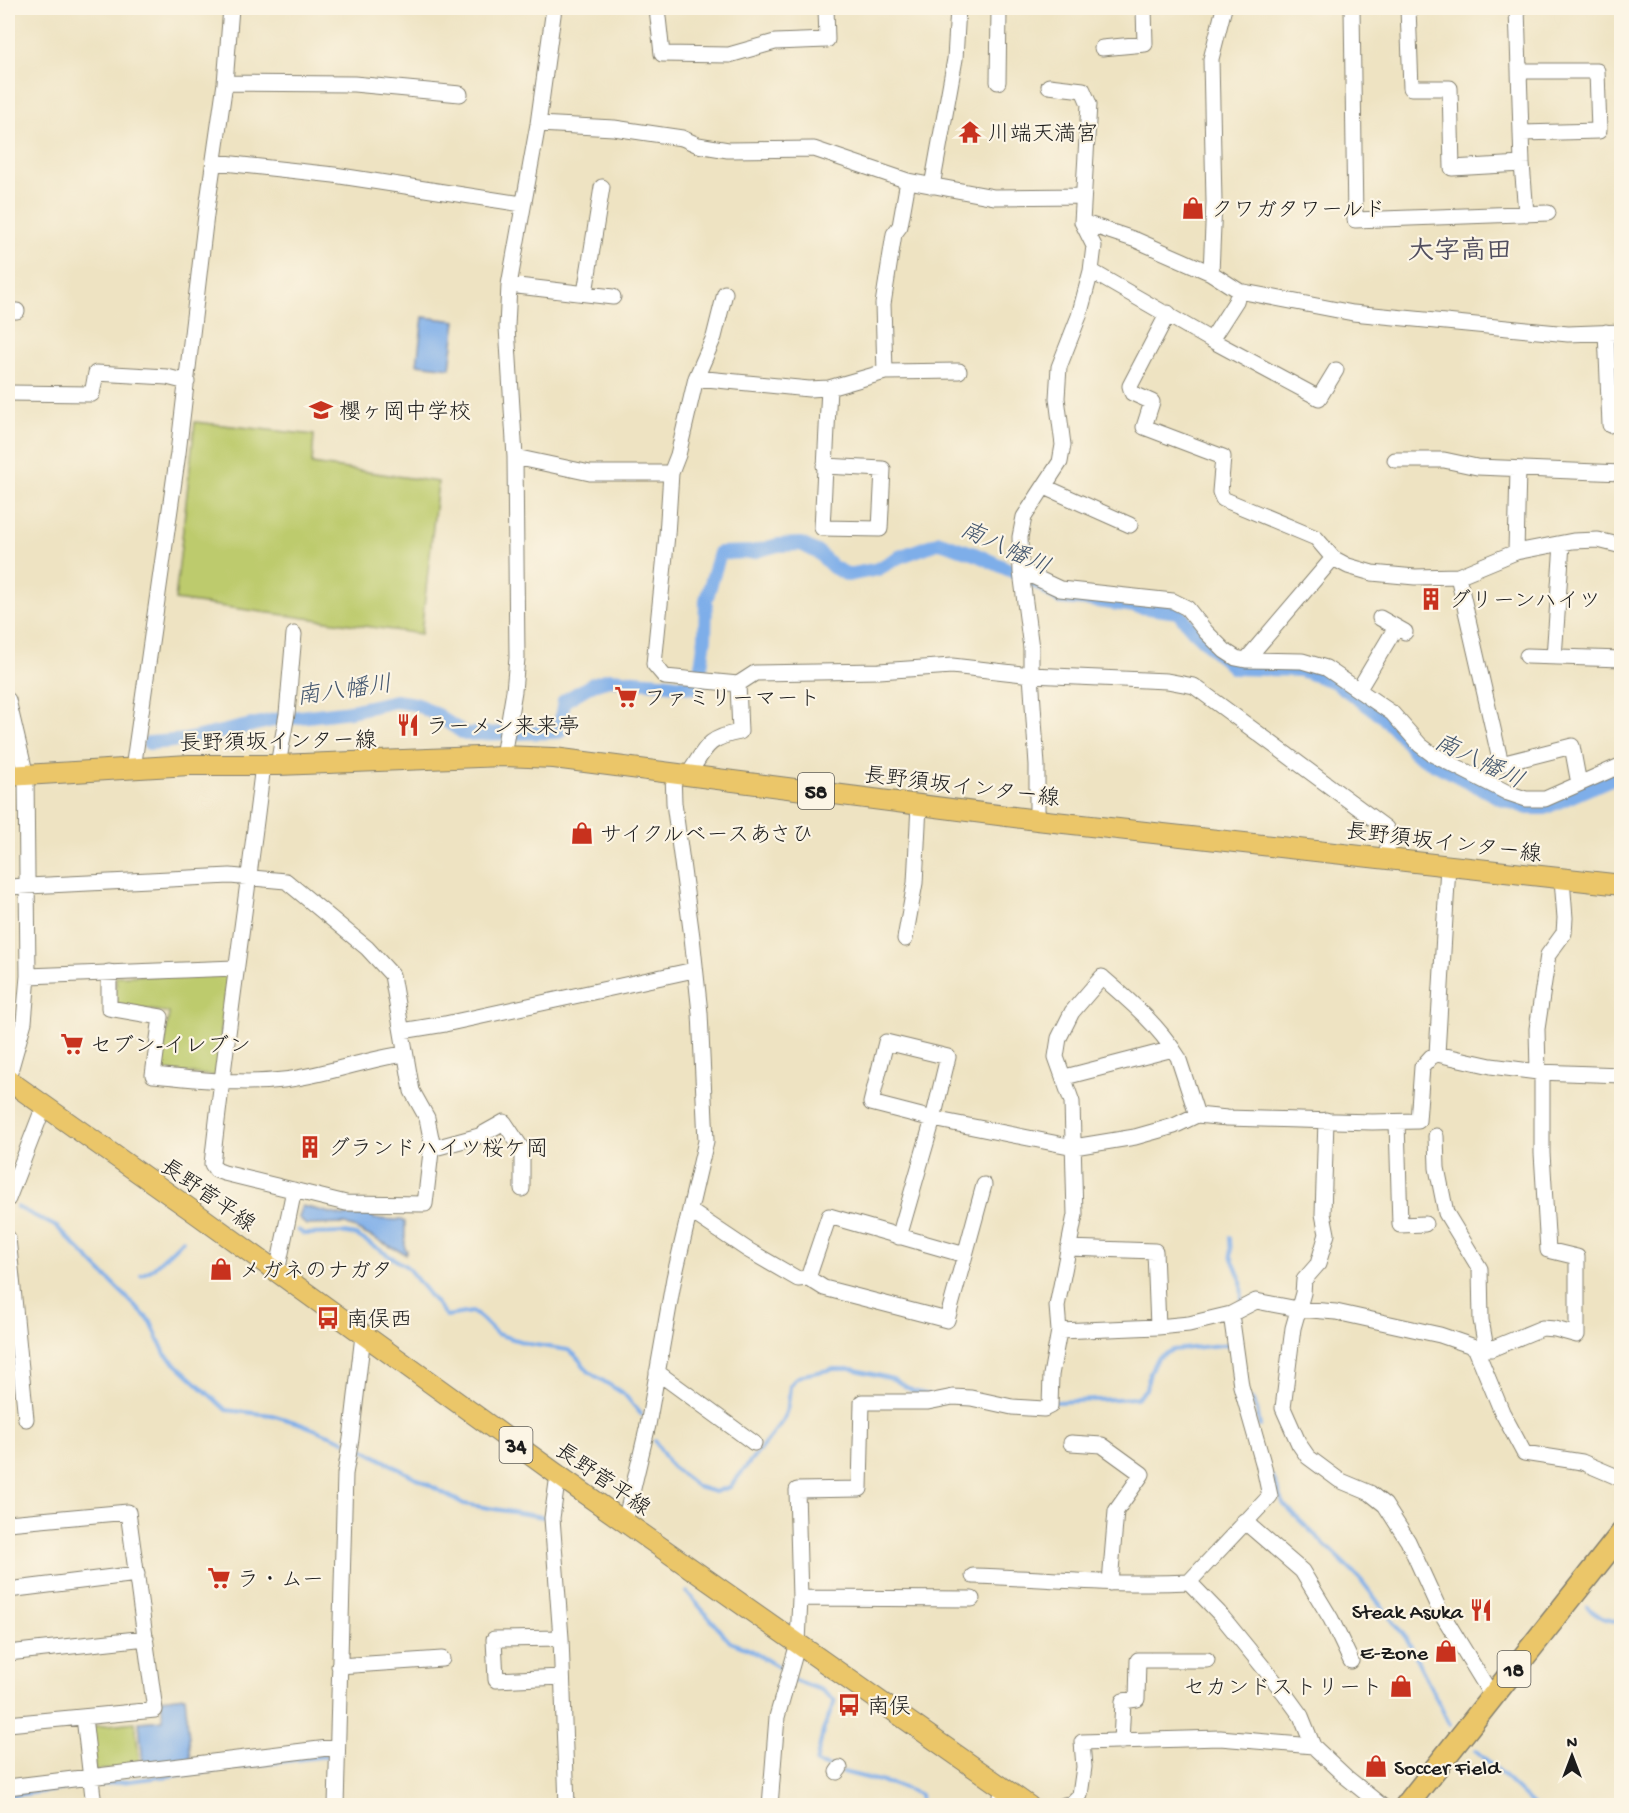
<svg xmlns="http://www.w3.org/2000/svg" width="1629" height="1813" font-family="'Gochi Hand','Klee One',sans-serif">
<rect width="100%" height="100%" fill="#fcf5e5"/>
<filter id="ink" filterUnits="userSpaceOnUse"><feTurbulence type="fractalNoise" baseFrequency=".0167" numOctaves="2"/><feDisplacementMap in="SourceGraphic" scale="12" xChannelSelector="R" yChannelSelector="G"/><feConvolveMatrix kernelMatrix="1 2 1 2 8 2 1 2 1" color-interpolation-filters="sRGB"/></filter>
<filter id="wash" filterUnits="userSpaceOnUse"><feTurbulence type="fractalNoise" baseFrequency=".008" numOctaves="4" result="noise"/><feDisplacementMap in="SourceGraphic" scale="24" xChannelSelector="R" yChannelSelector="G"/><feGaussianBlur stdDeviation="1.35" result="paint"/><feColorMatrix in="noise" values="0 0 0 0 0 0 0 0 0 0 0 0 0 0 0 0 0 1.4 0 .05"/><feComposite in="paint" operator="in"/></filter>
<g filter="url(#wash)">
<rect width="100%" height="100%" fill="#eee3c2"/>
<path fill="#bdcb6d" stroke="#6c7444" stroke-width="1.5" d="M195 422 314 435 312 464 438 482 421 634 175 600Z
M228 973 216 1076 161 1071 169 1013 116 1005V976Z
M135 1722 140 1766 95 1771 90 1727Z"/>
<path fill="#7eaee9" stroke="#4d6582" stroke-width="1.5" d="M423 317 456 321 450 368 417 364Z
M302 1206 343 1216 373 1215 374 1219 401 1220 405 1222V1249L407 1250 405 1254 346 1224 306 1225 299 1218Z
M185 1696 191 1760 143 1764 139 1722 163 1720 161 1699Z"/>
<g fill="none" stroke-linecap="round" stroke-linejoin="round">
<path stroke="#7eaee9" stroke-width="4" d="M17 1207 57 1227 151 1322 165 1354 226 1410 272 1415 298 1423 345 1441
M298 1230 304 1234 345 1233 356 1235 407 1267 446 1316 472 1312 481 1318 497 1334 529 1344 568 1350 575 1355 589 1372 624 1394 641 1414
M1230 1238 1231 1256 1241 1280 1242 1302
M141 1275 151 1270 183 1240
M1252 1399 1257 1410 1260 1426
M1056 1402 1137 1398 1146 1389 1150 1372 1157 1358 1172 1350 1231 1344
M655 1441 671 1466 698 1487 715 1492 730 1487 783 1421 788 1406 790 1386 796 1378 803 1375 834 1369H852L893 1379 913 1391 930 1395
M357 1446 464 1504 543 1517
M1273 1477 1284 1505 1361 1580 1406 1638 1450 1725
M687 1592 730 1642 750 1650 782 1669
M1587 1607 1602 1618 1622 1623
M794 1680 821 1690 835 1701 823 1731 816 1763 836 1769
M1476 1750 1535 1806
M843 1772 899 1786 921 1795 919 1806
M98 1785 326 1756
M8 1796 86 1786"/>
<path stroke="#7eaee9" stroke-width="14" d="M149 743 185 740 274 720 351 711 395 701 416 704 437 715 465 734 559 732 564 701 593 684 609 679 660 683 698 688 705 638 706 600 720 553 752 552 778 545 801 544 819 553 833 567 848 575 878 569 899 557 940 542 975 554 1042 585 1060 598 1090 600 1178 612 1193 630 1234 668 1300 670 1335 682 1381 715 1401 735 1416 754 1500 798 1528 808H1544L1622 774"/>
</g>
</g>
<g filter="url(#ink)">
<g fill="none" stroke-linecap="round" stroke-linejoin="round">
<g stroke="#85806f" stroke-width="17">
<path id="minor" d="M657 8 662 54 729 55 775 42 827 40 826 8
M1224 8 1211 59 1214 202 1211 273 1239 291 1353 313 1568 334 1622 332
M1352 8 1355 220 1548 213
M1408 8 1411 88H1450L1452 168 1522 164
M1517 8 1522 164 1526 213
M1102 48 1145 44 1144 8
M1519 71H1597L1599 131 1522 133
M998 82 999 11
M225 83 354 84 460 94
M538 124 614 128 682 138 698 145 728 150 814 149 908 181 994 197 1082 196
M215 162 334 175 522 204
M932 186 955 59 958 8
M1082 222 1136 240 1211 273
M1091 271 1211 340 1236 301 1239 291
M509 285 613 297
M585 293 602 187
M8 311H17
M1168 313 1130 386 1132 393 1152 402 1144 427 1223 457 1220 492 1223 499 1316 538 1333 558 1348 566 1372 573 1415 577 1458 576 1516 552 1573 541 1598 540 1622 546
M1606 332 1610 425
M1211 340 1319 398 1336 370
M885 372 959 371
M696 378 809 389 829 388 885 372 883 304 894 234 900 226 908 181
M8 393 92 394 96 373 167 377 187 382
M515 457 590 473H671
M1395 460H1444L1477 467 1622 473
M824 466 883 469 880 529 822 528 829 388
M1045 487 1130 525
M1516 552 1518 469
M1021 566 1028 574 1060 589 1173 601 1187 608 1206 632 1225 651 1236 658 1246 660 1333 558
M1458 576 1501 764 1572 746 1579 784
M1380 618 1405 632
M1527 656 1622 659
M1554 657 1562 544
M1246 660 1302 661 1326 668 1392 713 1420 745 1432 754 1508 793 1526 799H1545L1622 765
M738 684 755 673 879 671 952 666 1031 675 1167 681 1194 686 1386 828 1390 838 1385 858
M1359 689 1396 627
M8 700 26 776 28 976 24 1022 8 1078
M503 756 514 691 517 658 515 457 507 327 509 285 538 124 554 8
M278 765 287 714 294 634
M133 769 178 453 206 215 225 83 231 8
M688 775C706 748 706 738 740 732L738 684 665 677 654 664 667 535 671 473 678 455 696 378 714 337 725 293
M1037 820V765L1031 675V648L1021 572 1020 537 1024 517 1060 462 1063 445 1057 398 1059 367 1079 316 1091 271 1094 246 1082 222 1089 104 1083 90 1049 86
M8 887 230 876 286 881 367 948 392 975 412 1091 427 1118 432 1143 425 1204 346 1203 224 1173 216 1170 212 1164C227 1030 247 898 263 765
M905 939 915 883 919 805
M109 972V1008L161 1017 153 1075C196 1079 240 1085 283 1080 324 1076 364 1059 405 1054
M28 976 235 968
M402 1031 445 1024 694 970
M886 1042 948 1057 933 1119 871 1103Z
M1437 1054 1448 866
M1538 1072 1537 1029 1548 955 1564 933 1565 918 1562 879
M1065 1077 1173 1049
M1326 1120 1323 1214 1327 1234 1318 1264 1304 1280 1303 1293 1293 1328 1283 1408 1299 1444 1308 1457 1339 1480 1370 1493 1385 1505 1408 1541 1439 1609 1492 1696
M1397 1122 1400 1225 1425 1224
M1436 1136 1437 1168 1446 1213 1480 1269 1481 1320 1486 1348
M431 1149 479 1136 504 1122 522 1149V1189
M8 1199 44 1106
M690 1211 748 1250 798 1279 808 1278 829 1216 965 1255 947 1320 824 1288 808 1278
M899 1237 933 1119 1074 1147 1135 1137 1174 1126 1197 1115 1227 1118 1372 1122 1418 1121 1422 1067 1431 1057 1437 1054 1491 1066 1538 1072 1622 1075
M8 1238 26 1419
M1068 1248 1155 1251 1158 1327
M965 1255 984 1185
M277 1272 294 1190
M1231 1314 1241 1386 1263 1463 1270 1496 1189 1582 1219 1613 1285 1694 1301 1716 1313 1746 1346 1777 1382 1806
M1059 1331 1158 1327 1189 1324 1231 1314 1256 1301 1298 1309 1336 1312 1440 1335 1475 1347 1491 1349 1542 1328 1555 1329 1577 1335V1257L1548 1250 1542 1153V1072
M1475 1347 1502 1412 1524 1453 1582 1462 1622 1479
M657 1372 754 1443
M1071 1443 1102 1445 1142 1474 1116 1511 1110 1583
M558 1475 552 1518 561 1638 567 1806
M1244 1521 1302 1571 1331 1619 1351 1661
M625 1522 648 1425 674 1278 706 1141 700 1013 692 937 674 803 673 773
M8 1523 128 1512 155 1710 8 1724
M973 1576C1045 1578 1116 1586 1189 1582
M8 1590 137 1574
M800 1598 972 1599
M561 1638 494 1639 496 1680 562 1677
M8 1653 146 1638
M339 1666 442 1659
M84 1717 94 1806
M1121 1742 1123 1701 1137 1699 1138 1660H1207
M837 1772 840 1768
M8 1787 336 1747
M336 1806 345 1474 351 1439 363 1335
M770 1806 777 1717 798 1643 800 1598 797 1490 860 1489 862 1402H928L953 1397 971 1398 1012 1407 1044 1409 1050 1406 1051 1375 1059 1331 1057 1306 1075 1215 1072 1102 1056 1057 1059 1038 1072 1012 1102 977C1131 1002 1158 1025 1178 1057L1197 1115
M999 1806 1003 1787
M1061 1806 1072 1803 1080 1795 1084 1767 1082 1742 1220 1738 1313 1746"/>
</g>
<g stroke="#85806f" stroke-width="22">
<path id="major" d="M8 776 189 765H278L503 756 554 758 1037 820 1622 885
M8 1080 197 1214 558 1475 1029 1806"/>
</g>
<g stroke="#85806f" stroke-width="25">
<path id="highway" d="M1406 1806 1622 1533"/>
</g>
<use href="#minor" stroke="#fff" stroke-width="15"/>
<use href="#major" stroke="#ebc669" stroke-width="20"/>
<use href="#highway" stroke="#ebc669" stroke-width="22"/>
</g>
</g>
<defs>
<g id="temple-bare" transform="scale(1.8)"><path d="M0-6L5-2H3V0L6.5 2.5H4V6H1.5V3h-3V6H-4V2.5H-6.5L-3 0V-2H-5Z" fill="#c8321e" stroke="#fcf5e5" stroke-width="2.5" paint-order="stroke"/></g>
<g id="shop-bare" transform="scale(1.8)"><path d="M-5-2.5h2.3a2.7 3.5 0 0 1 5.4 0H5L5.5 6h-11ZM-1.5-2.5h3a1.5 2.3 0 0 0-3 0Z" fill="#c8321e" stroke="#fcf5e5" stroke-width="2.5" paint-order="stroke"/></g>
<g id="school-bare" transform="scale(1.8)"><path d="M0-5L7-2L0 1L-7-2ZM-4 1L0 2.5L4 1V4Q0 6-4 4Z" fill="#c8321e" stroke="#fcf5e5" stroke-width="2.5" paint-order="stroke"/></g>
<g id="building-bare" transform="scale(1.8)"><path d="M-4-6H4V6H1V3H-1V6H-4ZM-2.5-4.3h1.7v1.8h-1.7ZM.8-4.3h1.7v1.8H.8ZM-2.5-1h1.7V.8h-1.7ZM.8-1h1.7V.8H.8Z" fill="#c8321e" stroke="#fcf5e5" stroke-width="2.5" paint-order="stroke"/></g>
<g id="supermarket-bare" transform="scale(1.8)"><path d="M-6-5.5h2.5l.6 2H6L4.5 2H-2.5L-4.4-4H-6ZM-1.5 3.2a1.3 1.3 0 1 0 .1 0ZM3 3.2a1.3 1.3 0 1 0 .1 0Z" fill="#c8321e" stroke="#fcf5e5" stroke-width="2.5" paint-order="stroke"/></g>
<g id="restaurant-bare" transform="scale(1.8)"><path d="M-5-6h1v4h1v-4h1v4h1v-4h1v5L-1.5 .5V6h-2V.5L-5-1ZM5-6V6H3V1.5H1.5Q1.5-4 5-6Z" fill="#c8321e" stroke="#fcf5e5" stroke-width="2.5" paint-order="stroke"/></g>
<g id="bus-bare" transform="scale(1.8)"><path d="M-5-6H5V4H4V6H2V4H-2V6H-4V4H-5ZM-3.5-4V0h7V-4ZM-3.5 1.2v1.5H-2V1.2ZM2 1.2v1.5H3.5V1.2Z" fill="#c8321e" stroke="#fcf5e5" stroke-width="2.5" paint-order="stroke"/></g>
</defs>
<g fill-rule="evenodd">
<use href="#temple-bare" x="970" y="132"/>
<use href="#shop-bare" x="1193" y="208"/>
<use href="#school-bare" x="321" y="410"/>
<use href="#building-bare" x="1431" y="599"/>
<use href="#supermarket-bare" x="626" y="697"/>
<use href="#restaurant-bare" x="408" y="725"/>
<use href="#shop-bare" x="582" y="833"/>
<use href="#supermarket-bare" x="72" y="1044"/>
<use href="#building-bare" x="310" y="1147"/>
<use href="#shop-bare" x="221" y="1269"/>
<use href="#bus-bare" x="328" y="1318"/>
<use href="#supermarket-bare" x="219" y="1578"/>
<use href="#restaurant-bare" x="1481" y="1610"/>
<use href="#shop-bare" x="1446" y="1651"/>
<use href="#shop-bare" x="1401" y="1686"/>
<use href="#bus-bare" x="849" y="1705"/>
<use href="#shop-bare" x="1376" y="1766"/>
</g>
<g text-anchor="middle" stroke-width="4.5" stroke-linejoin="round" paint-order="stroke">
<g fill="#fcf5e5" stroke="#5f5d58" stroke-width="1.5">
<rect x="798" y="773" width="36" height="36" rx="4.5"/>
<rect x="499.5" y="1427" width="33" height="36" rx="4.5"/>
<rect x="1497.5" y="1651" width="33" height="36" rx="4.5"/>
</g>
<g font-size="21" font-weight="bold" fill="#1c1c1c">
<text x="816" y="798">58</text>
<text x="516" y="1452">34</text>
<text x="1514" y="1676">18</text>
</g>
<g font-size="22" fill="#1c1c1c" stroke="#fcf5e5" text-anchor="start">
<text x="988" y="140">川端天満宮</text>
<text x="1211" y="216">クワガタワールド</text>
<text x="339" y="418">櫻ヶ岡中学校</text>
<text x="1449" y="607">グリーンハイツ</text>
<text x="644" y="705">ファミリーマート</text>
<text x="426" y="733">ラーメン来来亭</text>
<text x="600" y="841">サイクルベースあさひ</text>
<text x="90" y="1052">セブン-イレブン</text>
<text x="328" y="1155">グランドハイツ桜ケ岡</text>
<text x="239" y="1277">メガネのナガタ</text>
<text x="346" y="1326">南俣西</text>
<text x="237" y="1586">ラ・ムー</text>
<text x="1463" y="1618" text-anchor="end">Steak Asuka</text>
<text x="1428" y="1659" text-anchor="end">E-Zone</text>
<text x="1383" y="1694" text-anchor="end">セカンドストリート</text>
<text x="867" y="1713">南俣</text>
<text x="1394" y="1774">Soccer Field</text>
</g>
<g font-size="22" fill="#1c1c1c" stroke="#fcf5e5">
<text transform="translate(278 740) rotate(-1)" y="8">長野須坂インター線</text>
<text transform="translate(962 785) rotate(7)" y="8">長野須坂インター線</text>
<text transform="translate(1444 841) rotate(7)" y="8">長野須坂インター線</text>
<text transform="translate(209 1194) rotate(35)" y="8">長野菅平線</text>
<text transform="translate(604 1478) rotate(35)" y="8">長野菅平線</text>
</g>
<g font-size="24" font-style="italic" fill="#43566e" stroke="#fcf5e5">
<text transform="translate(1006 547) rotate(25)" y="8">南八幡川</text>
<text transform="translate(344 689) rotate(-8)" y="8">南八幡川</text>
<text transform="translate(1480 760) rotate(26)" y="8">南八幡川</text>
</g>
<g font-size="26" font-weight="bold" fill="#514e5e" stroke="#fcf5e5">
<text x="1460" y="258">大字高田</text>
</g>
</g>
<rect width="1629" height="1813" fill="none" stroke="#fcf5e5" stroke-width="30"/>
<g transform="translate(1572 1756)" stroke="#fcf5e5" stroke-width="4.5" paint-order="stroke">
<path d="M0-4.5L10 22L0 15L-10 22Z" fill="#1c1c1c"/>
<text y="-9" font-size="16" font-weight="bold" text-anchor="middle" fill="#1c1c1c">N</text>
</g>
</svg>
